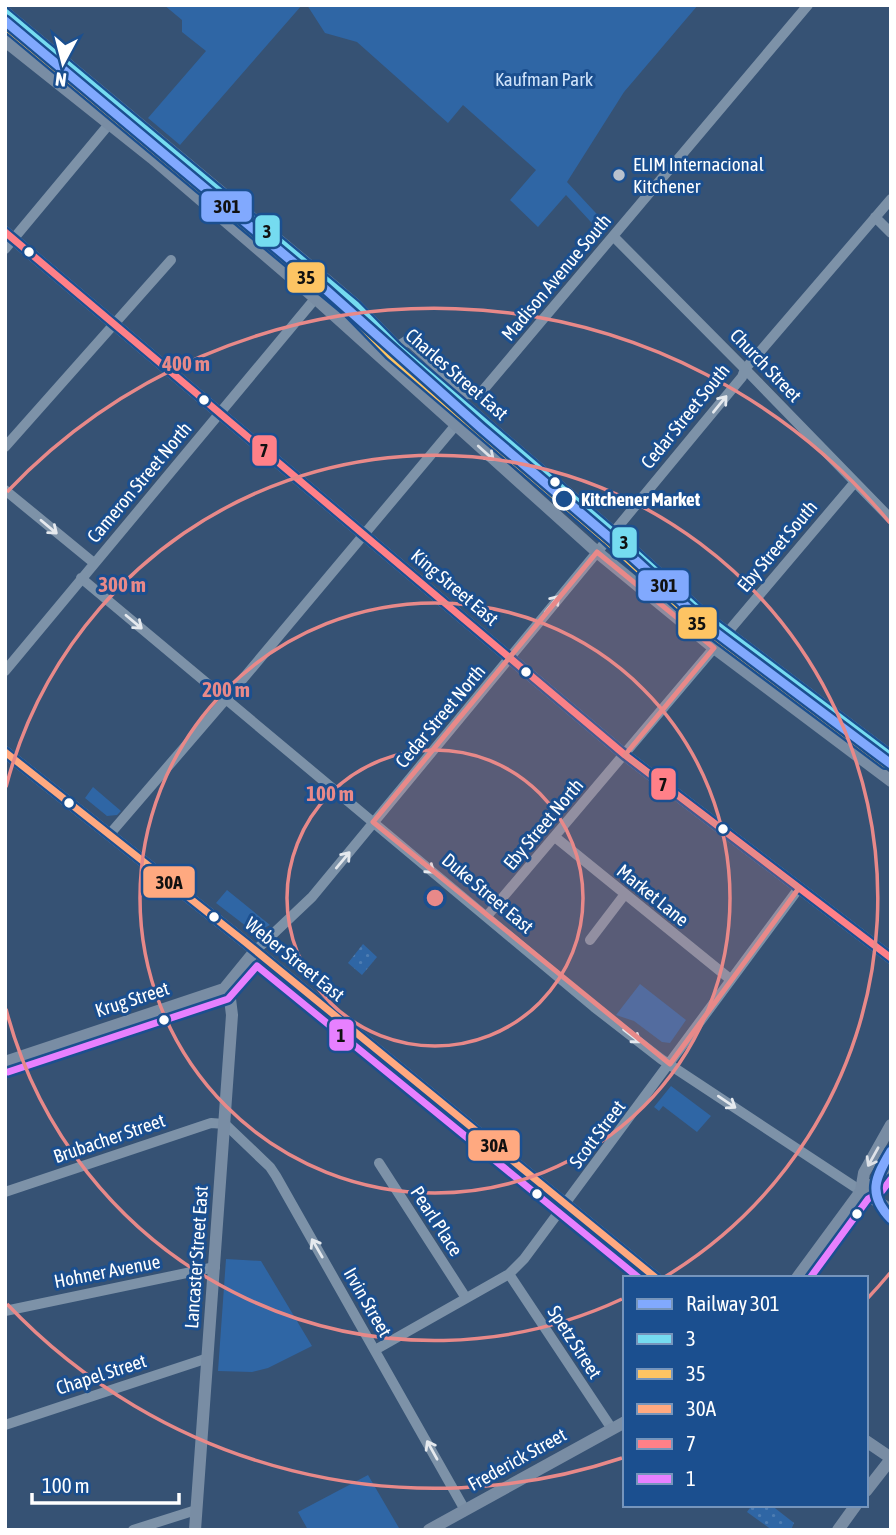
<svg xmlns="http://www.w3.org/2000/svg" width="896" height="1535" font-family="'Asap Condensed',sans-serif">
<defs>
<pattern id="garden-dots" width="8" height="8" patternUnits="userSpaceOnUse" patternTransform="scale(1.75)"><rect width="8" height="8" fill="#2f66a5"/><path d="M2 2h.1M6 6h.1" fill="none" stroke="#4e7db2" stroke-width="1.8" stroke-linecap="round"/></pattern>
</defs>
<rect width="100%" height="100%" fill="#365274"/>
<path fill="#2f66a5" d="M164 5H302L180 145 148 118 206 51 182 32V20Z
M307 5H698L624 92 567 182 608 226 602 234 566 195 538 227 510 200 536 170 463 105 448 123 357 42 325 33Z
M93 787 121 811 117 815 107 816 85 798Z
M227 890 270 925 255 933 216 903Z
M640 984 686 1020 670 1043 662 1042 634 1021 616 1015Z
M671 1086 711 1116 697 1132 663 1106 659 1111 654 1107Z
M226 1259 261 1261 312 1346 268 1368 252 1372 218 1371Z
M368 1475 399 1528 308 1530 298 1512Z"/>
<path fill="url(#garden-dots)" d="M363 944 377 957 362 975 348 963Z
M752 1505H764L768 1508 771 1505 794 1523 791 1530H772L747 1512Z"/>
<g fill="none" stroke-linecap="round" stroke-linejoin="round">
<path stroke="#7d92a8" stroke-width="10" d="M875 217 891 233
M614 237 745 369 891 519
M5 249 110 123
M397 347 406 341 412 344 467 394 479 395 808 5
M5 447 171 260
M5 490 94 563
M81 578 594 1007 661 1059 861 1191
M727 633 855 482
M5 671 329 282
M109 835 226 699 455 426
M555 837 730 979
M487 916 714 648
M590 940 625 894
M255 951 312 897 698 430 742 377 745 369 891 199
M379 1163 466 1298
M5 1192 211 1123 225 1124 270 1167 276 1176 465 1510
M509 1274 612 1429
M5 1311 215 1267
M375 1350 509 1274 524 1259 799 888
M5 1425 208 1358
M133 1530 196 1510"/>
<path stroke="#798da4" stroke-width="12" d="M5 12 329 282 356 305 397 347 613 532 708 618 891 756
M5 41 152 158 315 298 597 552 714 648 891 781
M5 232 625 755 891 958
M5 752 245 942 656 1278
M5 1062 224 989 255 951
M861 1191 864 1173 891 1125
M861 1191 891 1210
M797 1278 861 1191 875 1183 891 1161
M866 1441 891 1458
M866 1491 891 1459
M195 1530 232 1015 230 999 224 989
M429 1530 625 1422
M838 1530 856 1505"/>
<g stroke="#1b4f8f" stroke-width="12">
<path id="bus-1" d="M5 12 356 305 397 347 613 532 708 618 891 756"/>
</g>
<g stroke="#1b4f8f" stroke-width="12">
<path id="bus-2" d="M5 26 349 313 390 355 606 540 701 626 885 764"/>
</g>
<g stroke="#1b4f8f" stroke-width="12">
<path id="bus-3" d="M5 752 245 942 656 1278"/>
</g>
<g stroke="#1b4f8f" stroke-width="12">
<path id="bus-4" d="M5 232 625 755 891 958"/>
</g>
<g stroke="#1b4f8f" stroke-width="12">
<path id="bus-5" d="M8 1072 228 999 257 966 639 1278
M810 1278 868 1199 882 1191 891 1179"/>
</g>
<use href="#bus-1" stroke="#75dbf0" stroke-width="7"/>
<use href="#bus-2" stroke="#fdc463" stroke-width="7"/>
<use href="#bus-3" stroke="#ffa980" stroke-width="7"/>
<use href="#bus-4" stroke="#ff8088" stroke-width="7"/>
<use href="#bus-5" stroke="#e780ff" stroke-width="7"/>
<g stroke="#1b4f8f" stroke-width="14">
<path id="rail-1" d="M5 21 324 288 481 428 631 556 710 628 891 764
M891 1151C875 1178 867 1194 891 1219"/>
</g>
<use href="#rail-1" stroke="#81a9fe" stroke-width="9"/>
</g>
<defs><path id="oneway-shaft" d="M-6 0H5M1.5-3L5.5 0L1.5 3" fill="none" stroke-width="1.6" stroke-linecap="round" stroke-linejoin="round" transform="scale(1.75)"/></defs>
<g stroke="#e5e9ee">
<use href="#oneway-shaft" transform="translate(720 404) rotate(-51)"/>
<use href="#oneway-shaft" transform="translate(49 527) rotate(40)"/>
<use href="#oneway-shaft" transform="translate(552 604) rotate(-50)"/>
<use href="#oneway-shaft" transform="translate(134 622) rotate(40)"/>
<use href="#oneway-shaft" transform="translate(343 860) rotate(-50)"/>
<use href="#oneway-shaft" transform="translate(426 866) rotate(39)"/>
<use href="#oneway-shaft" transform="translate(632 1036) rotate(37)"/>
<use href="#oneway-shaft" transform="translate(727 1102) rotate(34)"/>
<use href="#oneway-shaft" transform="translate(317 1248) rotate(-120)"/>
<use href="#oneway-shaft" transform="translate(432 1450) rotate(-119)"/>
</g>
<g stroke="#dee2e8">
<use href="#oneway-shaft" transform="translate(486 453) rotate(42)"/>
<use href="#oneway-shaft" transform="translate(873 1157) rotate(119)"/>
</g>
<path fill="#e88989" fill-opacity="0.2" stroke="#e88989" stroke-width="5" stroke-linejoin="round" d="M597 552 714 648 625 755 799 888 670 1064 373 822Z"/>
<g fill="none" stroke="#e88989" stroke-width="3.5">
<circle cx="435" cy="898" r="148"/>
<circle cx="435" cy="898" r="295"/>
<path d="M622 1299A443 443 0 0 1 6 1009M6 787A443 443 0 1 1 663 1278"/>
<path d="M890 1273A590 590 0 0 1 866 1300M622 1458A590 590 0 0 1 7 1304M7 492A590 590 0 0 1 890 523"/>
</g>
<circle fill="#b9c2ce" stroke="#1b4f8f" stroke-width="2.5" cx="619" cy="175" r="7"/>
<g fill="#fff" stroke="#1b4f8f" stroke-width="2.5">
<circle cx="29" cy="252" r="6"/>
<circle cx="204" cy="400" r="6"/>
<circle cx="555" cy="482" r="6"/>
<circle cx="526" cy="672" r="6"/>
<circle cx="69" cy="803" r="6"/>
<circle cx="723" cy="829" r="6"/>
<circle cx="214" cy="917" r="6"/>
<circle cx="164" cy="1020" r="6"/>
<circle cx="537" cy="1194" r="6"/>
<circle cx="857" cy="1214" r="6"/>
</g>
<circle fill="#1b4f8f" stroke="#fff" stroke-width="3.5" cx="564" cy="499" r="10"/>
<g text-anchor="middle" stroke-width="6" stroke-linejoin="round" paint-order="stroke">
<g font-size="19" fill="#cfe3fa" stroke="#1b4f8f">
<text x="544" y="86">Kaufman Park</text>
</g>
<g font-size="19" fill="#fff" stroke="#1b4f8f" text-anchor="start">
<text x="633" y="171">ELIM Internacional<tspan x="633" dy="22">Kitchener</tspan></text>
</g>
<g font-size="19" fill="#fff" stroke="#1b4f8f">
<text transform="translate(556 277) rotate(-50)" y="7">Madison Avenue South</text>
<text transform="translate(766 365) rotate(46)" y="7">Church Street</text>
<text transform="translate(457 374) rotate(41)" y="7">Charles Street East</text>
<text transform="translate(685 416) rotate(-51)" y="7">Cedar Street South</text>
<text transform="translate(139 482) rotate(-50)" y="7">Cameron Street North</text>
<text transform="translate(777 546) rotate(-50)" y="7">Eby Street South</text>
<text transform="translate(455 587) rotate(40)" y="7">King Street East</text>
<text transform="translate(440 716) rotate(-50)" y="7">Cedar Street North</text>
<text transform="translate(543 824) rotate(-50)" y="7">Eby Street North</text>
<text transform="translate(488 893) rotate(40)" y="7">Duke Street East</text>
<text transform="translate(653 895) rotate(39)" y="7">Market Lane</text>
<text transform="translate(295 959) rotate(39)" y="7">Weber Street East</text>
<text transform="translate(132 999) rotate(-18)" y="7">Krug Street</text>
<text transform="translate(597 1134) rotate(-53)" y="7">Scott Street</text>
<text transform="translate(109 1138) rotate(-19)" y="7">Brubacher Street</text>
<text transform="translate(437 1221) rotate(57)" y="7">Pearl Place</text>
<text transform="translate(196 1257) rotate(-86)" y="7">Lancaster Street East</text>
<text transform="translate(107 1271) rotate(-11)" y="7">Hohner Avenue</text>
<text transform="translate(368 1302) rotate(60)" y="7">Irvin Street</text>
<text transform="translate(575 1342) rotate(57)" y="7">Spetz Street</text>
<text transform="translate(101 1374) rotate(-18)" y="7">Chapel Street</text>
<text transform="translate(517 1459) rotate(-29)" y="7">Frederick Street</text>
</g>
<g font-size="19" font-weight="bold" fill="#fff" stroke="#1b4f8f" text-anchor="start">
<text x="581" y="506">Kitchener Market</text>
</g>
</g>
<circle cx="435" cy="898" r="10" fill="#e88989" stroke="#1b4f8f" stroke-width="3.5"/>
<g font-size="21" text-anchor="middle" font-weight="bold" fill="#e88989" stroke="#1b4f8f" stroke-width="6" stroke-linejoin="round" paint-order="stroke">
<text x="186" y="371">400 m</text>
<text x="122" y="592">300 m</text>
<text x="226" y="697">200 m</text>
<text x="330" y="801">100 m</text>
</g>
<g stroke="#1b4f8f" stroke-width="2.5">
<rect x="200" y="190" width="53" height="33" rx="7" fill="#81a9fe"/>
<rect x="254" y="214" width="27" height="34" rx="7" fill="#75dbf0"/>
<rect x="286" y="261" width="40" height="33" rx="7" fill="#fdc463"/>
<rect x="251" y="434" width="27" height="33" rx="7" fill="#ff8088"/>
<rect x="611" y="526" width="27" height="33" rx="7" fill="#75dbf0"/>
<rect x="637" y="569" width="53" height="33" rx="7" fill="#81a9fe"/>
<rect x="677" y="606" width="41" height="34" rx="7" fill="#fdc463"/>
<rect x="650" y="767" width="27" height="34" rx="7" fill="#ff8088"/>
<rect x="142" y="865" width="54" height="34" rx="7" fill="#ffa980"/>
<rect x="328" y="1018" width="27" height="34" rx="7" fill="#e780ff"/>
<rect x="467" y="1129" width="54" height="33" rx="7" fill="#ffa980"/>
</g>
<g font-size="19" text-anchor="middle" font-weight="bold" fill="#111">
<text x="227" y="213">301</text>
<text x="267" y="238">3</text>
<text x="306" y="284">35</text>
<text x="264" y="457">7</text>
<text x="624" y="549">3</text>
<text x="664" y="592">301</text>
<text x="697" y="630">35</text>
<text x="663" y="791">7</text>
<text x="169" y="889">30A</text>
<text x="341" y="1042">1</text>
<text x="494" y="1152">30A</text>
</g>
<rect width="896" height="1535" fill="none" stroke="#ffffff" stroke-width="14"/>
<rect x="623" y="1276" width="245" height="231" fill="#1b4f8f" stroke="#7695bc" stroke-width="2"/>
<rect x="637" y="1299" width="35" height="10" fill="#81a9fe" stroke="#7695bc" stroke-width="2"/>
<text x="686" y="1311" font-size="21" fill="#ffffff">Railway 301</text>
<rect x="637" y="1334" width="35" height="10" fill="#75dbf0" stroke="#7695bc" stroke-width="2"/>
<text x="686" y="1346" font-size="21" fill="#ffffff">3</text>
<rect x="637" y="1369" width="35" height="10" fill="#fdc463" stroke="#7695bc" stroke-width="2"/>
<text x="686" y="1381" font-size="21" fill="#ffffff">35</text>
<rect x="637" y="1404" width="35" height="10" fill="#ffa980" stroke="#7695bc" stroke-width="2"/>
<text x="686" y="1416" font-size="21" fill="#ffffff">30A</text>
<rect x="637" y="1439" width="35" height="10" fill="#ff8088" stroke="#7695bc" stroke-width="2"/>
<text x="686" y="1451" font-size="21" fill="#ffffff">7</text>
<rect x="637" y="1474" width="35" height="10" fill="#e780ff" stroke="#7695bc" stroke-width="2"/>
<text x="686" y="1486" font-size="21" fill="#ffffff">1</text>
<g transform="translate(63 63) rotate(187)" stroke="#1b4f8f" stroke-width="5" paint-order="stroke">
<path d="M0-5L12 26L0 18L-12 26Z" fill="#ffffff"/>
<text y="-10" font-size="19" font-weight="bold" text-anchor="middle" fill="#ffffff">N</text>
</g>
<path d="M32 1493v10h147v-10" fill="none" stroke="#ffffff" stroke-width="3.5"/>
<text x="42" y="1493" font-size="21" fill="#ffffff" stroke="#1b4f8f" stroke-width="5" paint-order="stroke">100 m</text>
</svg>
